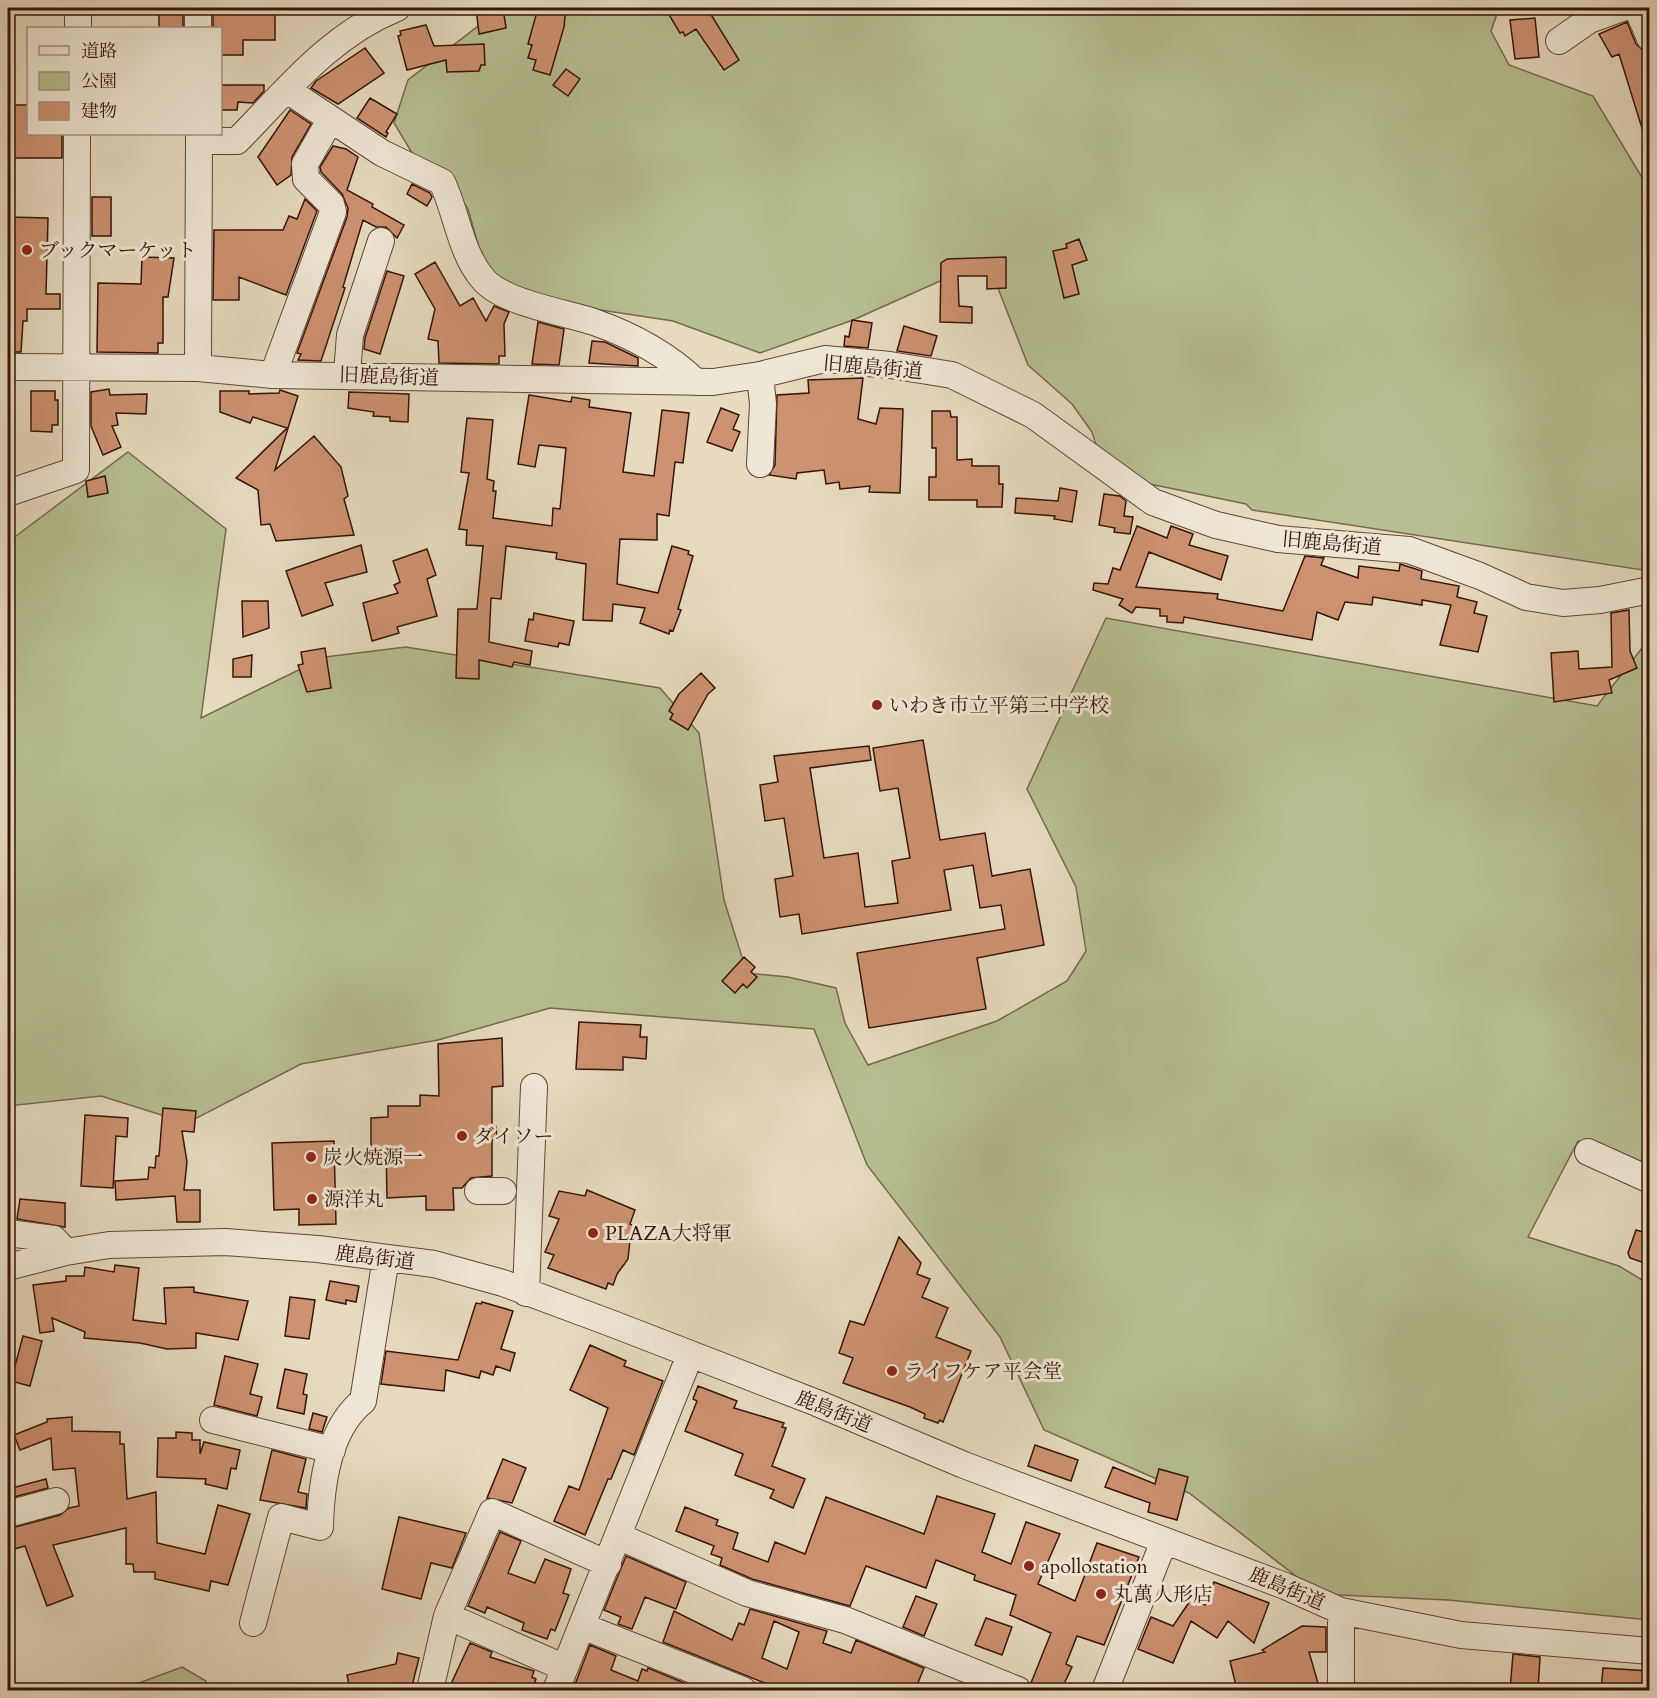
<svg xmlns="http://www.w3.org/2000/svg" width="1657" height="1698" font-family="Cardo,'Noto Serif JP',serif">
<rect width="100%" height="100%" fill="#e6dabf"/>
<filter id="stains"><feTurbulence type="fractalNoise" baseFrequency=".00333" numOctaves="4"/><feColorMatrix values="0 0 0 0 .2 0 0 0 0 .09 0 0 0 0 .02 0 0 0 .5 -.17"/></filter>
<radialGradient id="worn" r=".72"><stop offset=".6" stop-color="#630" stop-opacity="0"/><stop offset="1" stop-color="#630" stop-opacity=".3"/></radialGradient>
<path fill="#b6bf91" stroke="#766a4c" stroke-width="1.5" d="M513 8H1499L1491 31 1509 65 1593 96 1649 189V571L1252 510 1246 504 1145 483 1101 461 1092 432 1072 404 1028 365 987 260 853 320 760 353 673 321 568 305 487 276 468 209 450 182 421 168 394 123 408 80 481 24Z
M128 452 226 529 201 718 325 657 406 647 660 688 699 733 724 900 747 973 788 977 836 988 845 1023 868 1065 997 1021 1067 981 1086 951 1076 887 1027 789 1106 618 1597 706 1649 639V1167L1578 1141 1528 1237 1619 1266 1649 1284V1620L1448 1600 1319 1594 1189 1493 1044 1430 1000 1337 867 1165 814 1029 550 1008 438 1040 301 1064 187 1123 101 1096 8 1106V542Z
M182 1667 206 1681 208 1690H120Z"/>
<path fill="#cd9271" stroke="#361406" stroke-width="1.5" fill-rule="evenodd" d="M159 8H183V28H159Z
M213 8H275V40H243V55H220V28H213Z
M476 8H503L506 28 479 34Z
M538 8H566L564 27 550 75 533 70 536 60 528 58 532 45 528 44Z
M665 8H707L739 60 724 70 696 29 685 36 683 32 680 33Z
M1535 18 1539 57 1515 59 1510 20Z
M1627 22 1636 44 1645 52 1650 66V140L1646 141 1619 54 1612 57 1599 34Z
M426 25 434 46 484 44 485 65H481L479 71 447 72 446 60 407 70 398 36 401 35 400 31Z
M365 48 384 73 338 104 311 88 316 81Z
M566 69 580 79 568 96 553 85Z
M220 85H264V91L253 103 238 102 237 110H220Z
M370 98 397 114 386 132 388 133 386 137 357 118Z
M8 105H28V134H62V158H8Z
M290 110 311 124 292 157 291 175 277 185 258 157Z
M333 146 346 149 358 157 347 190 373 204 372 207 404 225 397 238 386 227H376L363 220 343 287 345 288 321 361 298 360 301 354 297 353 347 217 348 208 342 194 321 172 320 167Z
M412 184 430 193 432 197 427 206 407 194Z
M92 197H111V236H92Z
M305 199 317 211 286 295 239 277V300H213L214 230H283L289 216 297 219Z
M8 217 48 218 46 294H60V309H27V321H23L21 352H8Z
M1079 239 1087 260 1072 265 1079 294 1064 298 1053 251 1067 248 1066 244Z
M142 257 174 258 168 297H163V343H158V353L97 352 98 283 141 284Z
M1006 257V288L987 289V276H958L959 306 972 307V323L940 322 941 263 947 259Z
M435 262 460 306 473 298 486 321 494 306 509 312 504 324 505 356H499V364L439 363 438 341 428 339 435 309 415 274Z
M387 271 404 276 380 354 364 349 365 338Z
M852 320 872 323 868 348 844 346 845 336 849 337Z
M538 322 564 329 559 365 532 364Z
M904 326 937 336 931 356 897 351Z
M592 341 605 342 638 358V366L589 363Z
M863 378 858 419 876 424 880 408 903 409 900 493 869 492 870 486 840 489 839 482 826 484 824 470 797 473 796 479 769 475 775 465 777 395 809 393 808 380Z
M109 389 110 395 147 394 146 414 116 413 118 425 112 426 121 447 103 455 91 426V392Z
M280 390 298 396 275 470 314 436 341 467 348 496 344 499 354 535 276 541 270 524 261 525 258 490 236 478 287 428 253 417 250 423 220 412V391H249V394L279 393Z
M31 391H55V400H58V425H52V432L31 431Z
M349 392 409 394 408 422 390 421V417L373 416 374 412 348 408Z
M529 395 571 402 572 397 590 400 589 407 631 413 623 472 654 476 662 410 689 413 683 463 675 462 669 516 657 514V540L620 539 617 584 658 593 672 546 689 551 688 554 693 556 678 609 681 610 673 631 670 630 669 634 640 623 645 608 613 604 612 621 583 620 586 564 556 559 557 553 506 546 501 599 491 598 489 642 532 651 530 665 514 662 512 667 479 660V679L456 678 458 609H477L483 546 466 545 467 530 459 529 469 473 461 472 467 418 493 420 487 479 494 481 493 491H496L493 518 552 526 553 508 560 509 566 448 539 445 535 467 518 464Z
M721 408 739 415 733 429 740 432 732 451 707 442Z
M932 411H950L951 417H957V460L972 459V466H999V484H1003L1002 507H977V500H929V477H936V448H932Z
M105 476 108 493 88 497 86 481Z
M1060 488 1077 491 1072 522 1054 519 1055 516 1015 513 1016 498 1058 501Z
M1104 494 1120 496 1126 501 1124 516 1133 517 1130 534 1114 532 1115 528 1099 525Z
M1137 526 1167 538 1171 526 1193 534 1189 545 1228 556 1221 580 1149 552 1136 587 1218 594 1217 599 1283 611 1305 556 1324 558 1321 565 1358 578 1359 566 1399 571 1400 564 1422 571 1421 579 1459 586 1457 597 1477 602 1474 613 1487 616 1478 652 1440 645 1451 605 1422 600V605L1373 597 1372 605 1345 602 1338 620 1317 612 1312 640 1184 617 1183 623 1167 622V616H1160V609L1136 607 1132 613 1119 605 1123 599 1093 590 1094 583 1108 584 1113 568 1120 570Z
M361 545 367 572 325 583 333 605 302 616 286 571Z
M427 549 436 575 427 579 437 616 397 627 399 633 372 641 363 603 398 593 394 585 400 582 393 561Z
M242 601H268L269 628 243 637Z
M1629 610 1630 651 1637 668 1609 680 1612 693 1554 702 1551 653 1578 651 1579 669 1612 667 1611 613Z
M534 613 574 621 569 645 559 643 558 647 525 641 529 619 533 620Z
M325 648 331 688 307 692 298 665 303 664 301 652Z
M252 655 251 677H233V659Z
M701 673 715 688 708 694 688 730 670 719 673 714 669 711 679 694Z
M923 740 940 840 985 833 992 876 1030 869 1044 945 977 958 986 1009 869 1028 857 953 1005 929 1001 905 980 908 973 865 944 870 951 910 802 934 799 914 780 917 775 879 793 876 784 818 765 821 760 785 778 782 774 756 869 746 871 760 810 768 824 858 858 853 865 907 898 903 892 861 910 858 898 788 880 791 873 748Z
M744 957 755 967 751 972 757 977 747 988 743 984 735 993 722 981Z
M579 1022 641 1025 640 1037H647L646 1059 623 1057V1070L576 1069Z
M502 1038 503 1086 492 1087V1127H496L497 1139 492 1140V1176L471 1178 462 1188H453L454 1210H426V1196L387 1198 386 1147 371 1148V1118L388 1117V1106H420V1095L439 1096 438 1044Z
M163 1108 196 1111 194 1132 182 1131 187 1162 184 1190H200V1222H177L175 1196 116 1200 115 1181 148 1179 149 1167 155 1168 156 1156H159Z
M85 1115 128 1118 127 1137 116 1136 113 1188 81 1186Z
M334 1141 336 1224 299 1225V1209L274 1210 272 1143Z
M587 1190 635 1210 630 1224 635 1226 630 1240 628 1259 617 1274 613 1285 608 1283 606 1289 548 1268 554 1255 545 1252 559 1219 549 1216 559 1191 585 1196Z
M20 1199 65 1203V1227L17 1219Z
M1636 1230 1650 1234V1265L1630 1258 1628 1253Z
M899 1237 921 1263 917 1274 930 1279 922 1297 948 1308 936 1337 971 1351 943 1422 940 1420 938 1423 924 1418 925 1414 910 1407 843 1383 853 1358 839 1353 850 1321 864 1325Z
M115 1265 139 1268 133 1320 166 1324 164 1288 194 1287V1292L248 1301 238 1340 196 1333V1348L167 1349 140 1343 84 1338 85 1332 52 1318 54 1331 40 1333 33 1285 66 1281V1276H84L85 1267 114 1272Z
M330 1281 359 1286 356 1302 346 1300V1304L326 1300Z
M290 1297 315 1300 309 1339 285 1336Z
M482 1302 513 1311 501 1349 515 1353 510 1371 496 1366 493 1375 481 1371 479 1378 446 1370 444 1391 381 1384 386 1351 458 1360 476 1303 481 1304Z
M23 1336 42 1341 30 1386 11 1381Z
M590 1345 626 1361 624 1366 663 1381 634 1455 623 1450 611 1479H608L585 1535 554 1521 569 1486 579 1490 608 1408 570 1390Z
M225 1356 258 1364 250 1394 262 1397 257 1416 214 1405Z
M285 1369 307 1374 303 1394 307 1395 304 1414 277 1408Z
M698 1386 737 1401 734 1408 784 1423 782 1427 786 1428 772 1466 805 1479 793 1508 770 1498 774 1490 735 1475 743 1454 685 1431 697 1401 693 1399Z
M313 1413 327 1417 322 1432 309 1429Z
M72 1417V1431L120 1432V1444H124L127 1499 156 1492 157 1543 205 1554 218 1505 250 1514 228 1585 211 1581 209 1591 155 1579V1572H134L133 1564H126V1528L53 1545 73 1596 47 1606 25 1546 8 1551V1529L60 1515 69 1508 79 1506 75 1468 53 1470 51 1438 20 1450 14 1435 47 1422V1419Z
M176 1432 192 1433V1440H200V1454L204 1442 240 1450 236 1469 231 1468 227 1489 205 1484 206 1479 157 1477 158 1438H176Z
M1035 1445 1078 1460 1071 1481 1028 1466Z
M272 1450 306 1459 298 1492 307 1494 306 1508 260 1500Z
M503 1459 526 1468 512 1503 487 1498Z
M1113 1467 1155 1484 1159 1469 1188 1477 1177 1520 1148 1512 1150 1503 1105 1487Z
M46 1479 48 1488 14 1497 12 1488Z
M937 1496 995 1514 982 1552 1011 1564 1026 1522 1060 1534 1038 1584 1075 1601 1097 1543 1139 1557 1104 1645 1077 1636 1066 1664 1072 1667 1061 1690H1033L1031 1683 1051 1633 1010 1615 1016 1595 974 1580 975 1575 936 1560 926 1588 866 1566 850 1606 752 1579 720 1565 722 1558 711 1554 714 1546 676 1531 685 1507 718 1520 716 1525 738 1533 733 1549 768 1562 775 1542 805 1554 826 1497 924 1534Z
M399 1517 466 1533 452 1568 431 1563 421 1599 382 1589Z
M500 1532 521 1541 508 1573 535 1583 545 1559 571 1569 563 1593 569 1595 555 1631 551 1629 547 1639 522 1630 524 1623 487 1607 485 1613 468 1606Z
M626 1556 686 1582 676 1609 645 1597 632 1629 618 1624 621 1617 604 1610Z
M1214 1582 1269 1603 1254 1643 1228 1621 1217 1638 1191 1621 1173 1663 1138 1649 1151 1617 1173 1626 1194 1595 1205 1605Z
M916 1596 937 1604 924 1636 903 1627Z
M750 1609 827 1631 823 1643 851 1653 856 1640 924 1668 915 1690H818L807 1686 806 1690H782L663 1642 674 1611 732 1640 739 1623 744 1625ZM774 1621 799 1632 787 1669 762 1658Z
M986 1618 1012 1627 1002 1655 975 1645Z
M1302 1626 1326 1627V1652H1309L1320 1690H1237L1230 1661 1265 1652 1262 1650Z
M470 1643 492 1652 490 1657 534 1671 532 1677 536 1679 532 1690H460L450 1686Z
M590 1645 616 1656 611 1670 638 1681 642 1669 647 1671 648 1668 694 1687 693 1690H573Z
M398 1653 419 1658 411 1690H350L347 1675 396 1664Z
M1513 1654 1540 1657 1538 1690H1510Z
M1603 1668 1650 1671V1690H1601Z"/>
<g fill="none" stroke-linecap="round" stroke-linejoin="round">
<g stroke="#624634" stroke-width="28">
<path id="minor" d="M198 8V28
M1637 8 1650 38
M78 28V8
M1559 41 1589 20 1622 8
M287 90 382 153 442 182C457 213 460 252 483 279 503 303 564 312 594 322 631 335 668 355 696 382
M199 141H237C287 90 330 35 397 8
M8 367 198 368 273 375 713 382 760 375 825 359 890 365 952 375 1033 415 1153 502 1216 525 1278 539 1409 550 1480 576 1526 597 1563 603 1600 600 1650 590
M198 368 199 134
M347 374 350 335 381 241
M273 375 333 212 331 204 306 179 305 164 330 120
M760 464 763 404 760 375
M8 493 76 470 77 134
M1588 1152 1650 1180
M478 1191H503
M8 1233 54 1239 66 1252
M8 1267 66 1252 109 1245 225 1242 318 1249 434 1264 503 1283 613 1324 817 1403 964 1465 1285 1586 1341 1611 1461 1635 1650 1651
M526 1293 534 1087
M213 1420 332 1450
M8 1514 56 1501
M618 1536 747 1593 845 1620 1018 1690
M1341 1611V1690
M447 1616 565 1668
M253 1623 281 1517 320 1527C321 1485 328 1429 363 1401L386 1258
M582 1626 743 1690
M430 1690 447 1616 492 1512 608 1564
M556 1690 690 1355
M1105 1690 1164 1541"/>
</g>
<use href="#minor" stroke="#efe7d5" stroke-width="26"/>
</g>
<g fill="#8f2418" stroke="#efe7d5" stroke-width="2">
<circle cx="27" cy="250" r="6"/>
<circle cx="877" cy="705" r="6"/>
<circle cx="462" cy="1136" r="6"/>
<circle cx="311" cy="1157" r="6"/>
<circle cx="312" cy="1199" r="6"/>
<circle cx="593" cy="1233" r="6"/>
<circle cx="892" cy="1371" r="6"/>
<circle cx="1029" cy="1566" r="6"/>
<circle cx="1101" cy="1594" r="6"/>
</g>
<g text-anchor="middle" stroke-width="6" stroke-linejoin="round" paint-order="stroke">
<g font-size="20" fill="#361406" stroke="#efe7d5" text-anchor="start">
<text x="39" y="257">ブックマーケット</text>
<text x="889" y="712">いわき市立平第三中学校</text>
<text x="474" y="1143">ダイソー</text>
<text x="323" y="1164">炭火焼源一</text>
<text x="324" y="1206">源洋丸</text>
<text x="605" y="1240">PLAZA大将軍</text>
<text x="904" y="1378">ライフケア平会堂</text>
<text x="1041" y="1573">apollostation</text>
<text x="1113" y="1601">丸萬人形店</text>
</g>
<g font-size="20" fill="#361406" stroke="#efe7d5">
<text transform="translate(873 367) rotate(5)" y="7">旧鹿島街道</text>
<text transform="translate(389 376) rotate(2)" y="7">旧鹿島街道</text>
<text transform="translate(1332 543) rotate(5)" y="7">旧鹿島街道</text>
<text transform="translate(375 1257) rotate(7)" y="7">鹿島街道</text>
<text transform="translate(834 1411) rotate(22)" y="7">鹿島街道</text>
<text transform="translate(1287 1588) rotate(23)" y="7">鹿島街道</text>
</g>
</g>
<rect width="1657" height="1698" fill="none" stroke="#e6dabf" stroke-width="30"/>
<rect x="9" y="9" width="1639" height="1680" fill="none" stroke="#361406" stroke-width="3"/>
<rect x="15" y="15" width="1627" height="1668" fill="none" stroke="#361406" stroke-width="1.5"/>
<rect x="27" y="27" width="195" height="108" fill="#efe7d5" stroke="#a59382" stroke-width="1.5"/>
<rect x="39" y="46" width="30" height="9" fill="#efe7d5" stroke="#a59382" stroke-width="1.5"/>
<text x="81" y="57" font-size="18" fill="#361406">道路</text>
<rect x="39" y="72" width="30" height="18" fill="#b6bf91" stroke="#a59382" stroke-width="1.5"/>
<text x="81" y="87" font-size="18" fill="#361406">公園</text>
<rect x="39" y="102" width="30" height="18" fill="#cd9271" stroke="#a59382" stroke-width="1.5"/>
<text x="81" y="117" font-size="18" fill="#361406">建物</text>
<rect width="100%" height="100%" filter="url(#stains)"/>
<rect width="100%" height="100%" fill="url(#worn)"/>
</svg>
